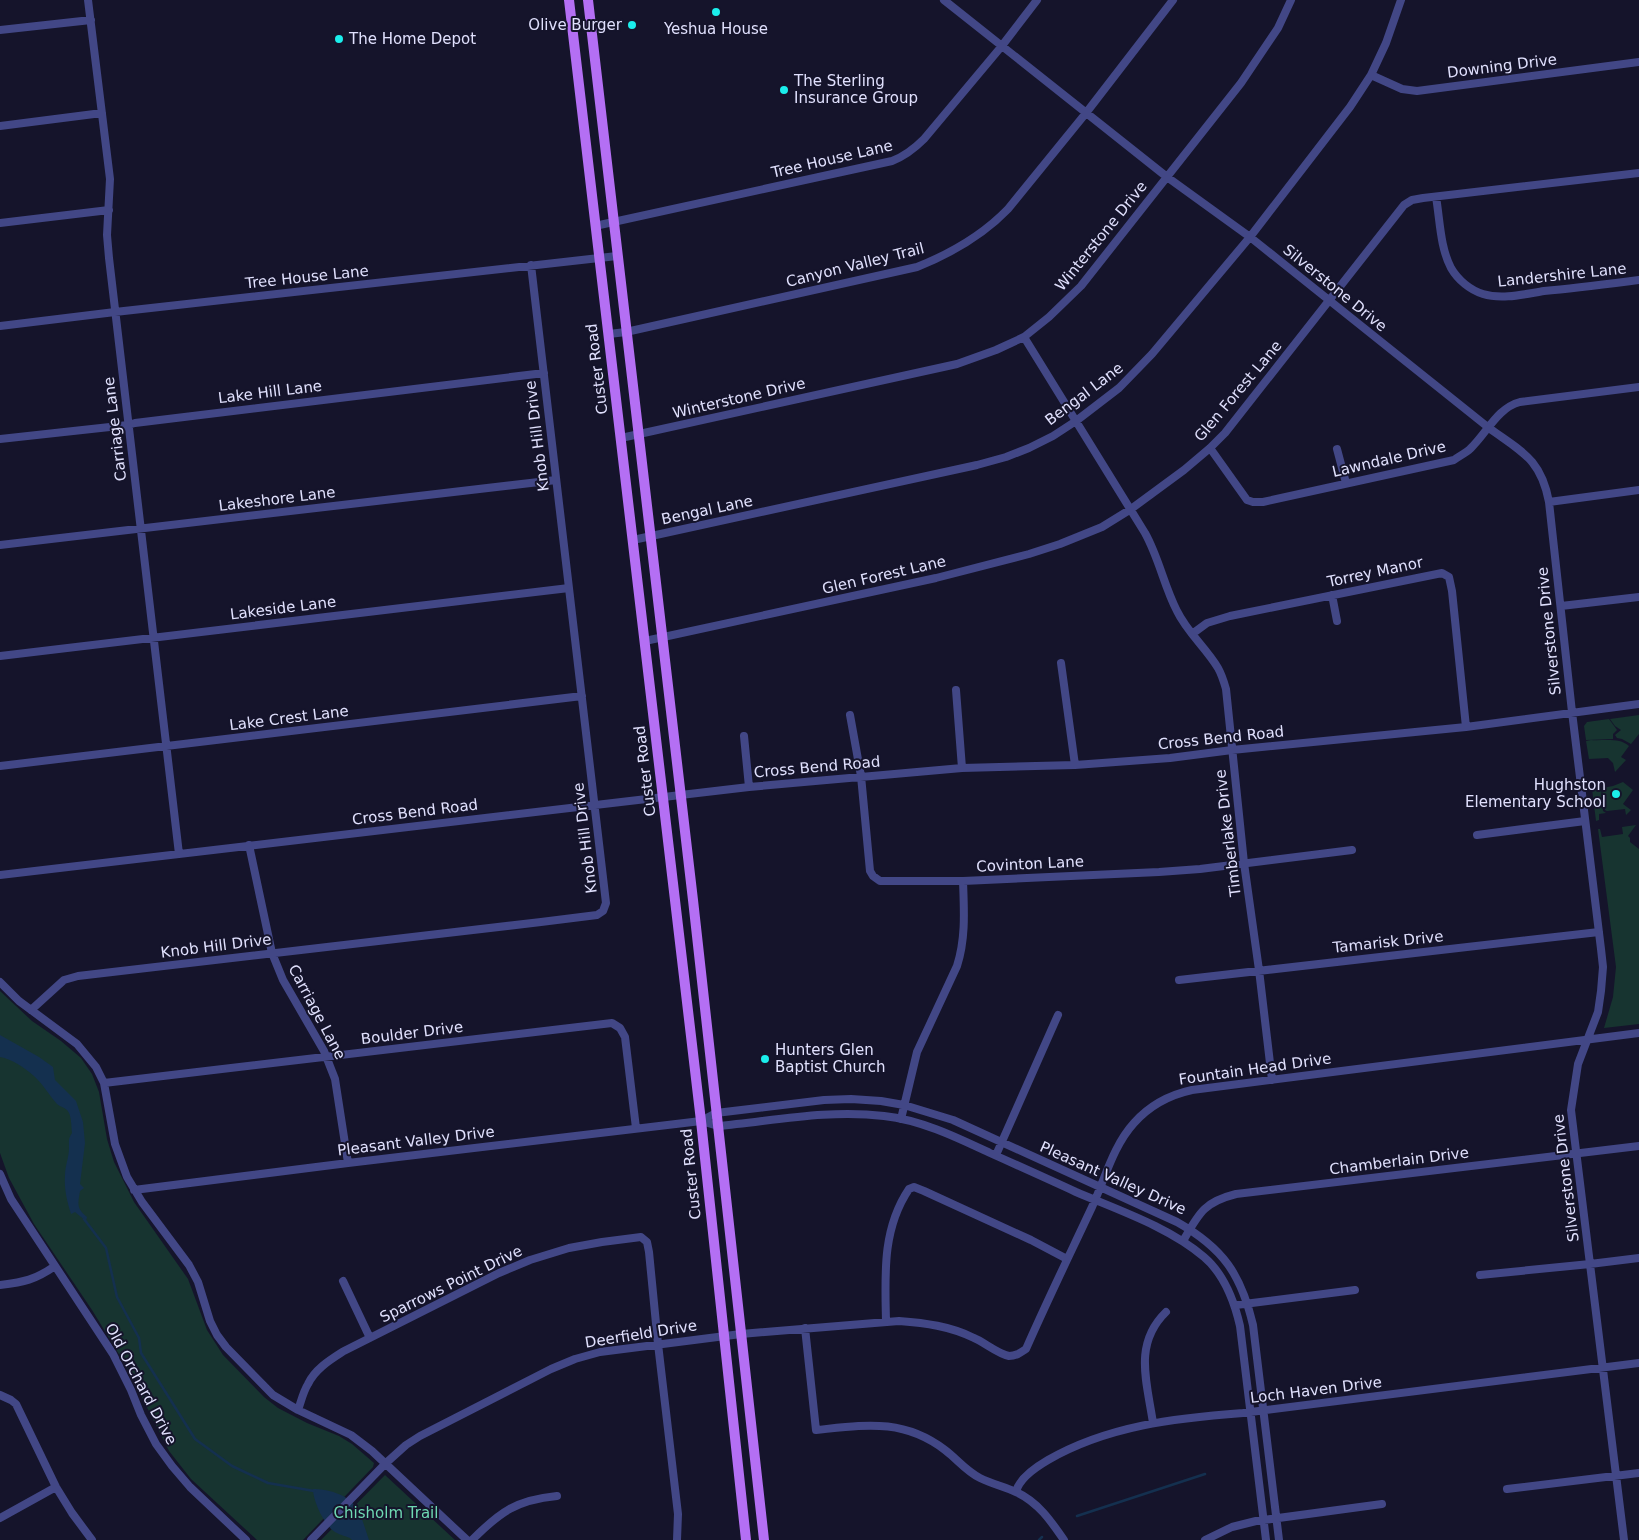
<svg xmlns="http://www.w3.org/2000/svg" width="1639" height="1540" font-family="'DejaVu Sans',sans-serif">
<rect width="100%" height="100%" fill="#15142b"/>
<path fill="#173430" d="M1639 715V734L1631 744 1622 739 1617 738 1615 735 1621 730 1615 726 1610 719Z
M1609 719 1617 730 1613 734V739L1586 740 1584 726 1587 722Z
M1591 740C1604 741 1619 737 1629 746L1621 757 1626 760 1615 772 1613 763 1608 758 1589 759 1586 741Z
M1623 782 1633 790 1623 804 1631 810 1626 815 1625 809 1607 811 1605 810 1602 788 1613 786Z
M1601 788 1603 811 1606 813 1599 814V820L1596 821 1592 789Z
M1636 825 1628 836 1630 838V842L1639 849V1024L1604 1028 1613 997 1616 967 1598 829H1600L1602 837 1623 834 1622 827Z
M0 991 32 1021 61 1041 81 1058 92 1074 99 1092 107 1139 114 1162 134 1202 188 1279 207 1330 223 1355 264 1397 278 1408 307 1423 339 1436 352 1444 374 1463 373 1467 303 1540H257L191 1479 169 1451 125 1364 92 1310 34 1224 9 1178 0 1153Z
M385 1475 455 1540H321Z"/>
<path fill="#14304f" d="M0 1035 39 1057 53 1067 55 1080 76 1101 83 1122 85 1143 80 1184 84 1188 80 1191C78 1204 76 1208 87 1217L86 1221 75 1212 71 1214C67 1201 64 1189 65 1175 65 1166 69 1157 69 1148 69 1141 68 1139 72 1133 71 1127 72 1115 67 1110 64 1107 60 1107 57 1104 49 1095 43 1084 34 1076 25 1068 12 1059 0 1057Z
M313 1489C327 1489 347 1494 356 1507 362 1516 365 1529 369 1540H352L350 1538C346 1536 340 1535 335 1532 324 1525 313 1501 313 1489Z"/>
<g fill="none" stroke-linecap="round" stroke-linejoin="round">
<path stroke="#14304f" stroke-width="2.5" d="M84 1219 106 1248 117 1297 139 1338 141 1353 195 1439 232 1466 268 1483 314 1491
M1077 1516 1205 1474
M1039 1540 1042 1537"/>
<path stroke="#424786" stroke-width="8" d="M88 0 110 179 107 235 109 258 179 854
M944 0 1167 177 1250 237 1489 428C1522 452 1541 459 1549 502L1572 712 1601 949 1603 967 1601 991 1598 1012 1578 1064 1571 1110 1624 1540
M0 30 91 20
M1371 75 1402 89 1417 91 1639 62
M0 126 102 113
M1436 197C1440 220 1440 247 1451 268 1458 280 1470 290 1483 294 1502 300 1525 294 1544 291 1576 288 1607 284 1639 280
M0 223 109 210
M595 226 892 161C905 156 914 149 924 139L1001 47 1037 0
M0 326 115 312 617 256
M609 334 626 332 917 267C952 253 982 236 1008 209L1086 113 1173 0
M1024 337 1145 533C1159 558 1164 586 1177 611 1187 632 1206 648 1218 668 1222 675 1224 682 1226 689L1244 863 1259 970 1272 1080
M621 438 957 364 996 350 1024 337 1049 317 1081 286 1241 83 1278 28 1291 0
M0 439 128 425 135 423 544 373
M1210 448 1247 500 1253 502H1263L1454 460C1459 456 1466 453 1470 449 1487 433 1497 408 1520 402L1639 387
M1337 449 1346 483
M1549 502 1639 490
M633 540 977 465 1006 457 1029 448 1053 436 1076 421 1119 388 1152 354 1250 237 1350 107 1371 75 1386 43 1401 0
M0 545 556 480
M1332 595 1337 621
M1561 606 1639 597
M1192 634 1207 623 1230 616 1442 573 1449 577 1452 591 1466 727
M645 641 936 578 1029 554 1060 544 1102 527 1131 509 1184 470 1210 448 1225 433 1404 205 1412 200 1423 198 1639 173
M0 656 569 588
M1061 663 1075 765
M956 690 962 768
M850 715 861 776 870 871 873 876 880 881H963L1159 872 1200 869 1352 850
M744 736 749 787
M0 766 582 696
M1477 835 1585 821
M249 845 272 953 283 980 324 1051 335 1079 348 1163
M0 875 749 787 962 768 1075 765 1170 758 1232 750 1466 727 1639 704
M1179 980 1599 932
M0 982 19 1001 77 1044 96 1067 104 1083 115 1144 127 1177 142 1202 189 1265 198 1282 210 1321 217 1335 226 1347 273 1395 298 1410 351 1435 372 1451 467 1540
M31 1010 64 980 78 976 541 922 597 915 603 911 606 903 531 265
M104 1083 612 1023 620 1028 625 1037 636 1128
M901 1119 917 1052 957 966C966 938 964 910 963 881
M701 1121 718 1126C773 1121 828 1109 884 1116 921 1120 956 1137 990 1153 1019 1166 1048 1179 1076 1192 1118 1210 1169 1227 1204 1257 1224 1274 1234 1300 1240 1326L1266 1540
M996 1155 1058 1015
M0 1174 11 1199 113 1354 131 1390 141 1415 156 1444 172 1466 190 1487 246 1540
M134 1190 348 1163 701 1121 716 1113 824 1100 851 1099 881 1101 904 1105 953 1120 1177 1222C1223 1248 1241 1274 1253 1325L1279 1540
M1183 1241C1199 1213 1204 1202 1236 1194L1639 1146
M1480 1275 1590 1264 1639 1258
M343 1281 370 1338
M0 1285C24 1282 35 1280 55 1266
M1236 1305 1355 1290
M886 1321C885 1275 882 1229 909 1189L914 1187 924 1191 1031 1240 1067 1259
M805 1328 816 1430C865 1425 903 1418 945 1450 957 1459 966 1471 980 1478 992 1484 1005 1487 1016 1492 1038 1502 1051 1521 1064 1540
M0 1395 11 1400 16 1404 56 1487 72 1513 92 1540
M298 1410C301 1402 303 1392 308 1384 315 1369 330 1360 344 1351L499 1273 530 1260 569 1248 602 1242 641 1237 647 1242 649 1252 658 1344 678 1514 677 1540
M1153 1423C1147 1382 1133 1344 1166 1312
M1507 1489 1639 1473
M1016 1492C1019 1478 1036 1467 1048 1460 1107 1426 1175 1418 1243 1413L1639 1363
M0 1518 56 1487
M311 1540 386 1463 406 1445 420 1436 551 1369 575 1359 600 1352 741 1334 899 1321C925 1323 950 1326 974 1338 984 1342 998 1354 1009 1356 1016 1356 1020 1353 1026 1349 1047 1301 1070 1254 1092 1207 1105 1179 1113 1146 1134 1123 1150 1105 1169 1095 1192 1090L1639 1033
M472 1540C500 1512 516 1500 557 1496
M1205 1540 1232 1527 1256 1521 1382 1504"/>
<path stroke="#b46ff4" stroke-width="10" d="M569 0 701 1121 746 1540
M588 0 693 900 764 1540"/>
</g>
<g fill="#1beeec" stroke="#15142b" stroke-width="2">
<circle cx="716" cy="12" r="5"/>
<circle cx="632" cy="25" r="5"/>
<circle cx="339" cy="39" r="5"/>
<circle cx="784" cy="90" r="5"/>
<circle cx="1616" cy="794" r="5"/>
<circle cx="765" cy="1059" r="5"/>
</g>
<g text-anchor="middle" stroke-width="4" stroke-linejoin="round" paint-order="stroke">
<g font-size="15" fill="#e0e0fd" stroke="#15142b" text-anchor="start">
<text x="622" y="30" text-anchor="end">Olive Burger</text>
<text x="716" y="34" text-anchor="middle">Yeshua House</text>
<text x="349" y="44">The Home Depot</text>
<text x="794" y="86">The Sterling<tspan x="794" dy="17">Insurance Group</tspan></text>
<text x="1606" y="790" text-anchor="end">Hughston<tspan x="1606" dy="17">Elementary School</tspan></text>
<text x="775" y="1055">Hunters Glen<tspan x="775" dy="17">Baptist Church</tspan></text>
</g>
<g font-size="15" fill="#e0e0fd" stroke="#15142b">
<text transform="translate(1502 66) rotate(-7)" y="5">Downing Drive</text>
<text transform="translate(832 159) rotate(-13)" y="5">Tree House Lane</text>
<text transform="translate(1101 236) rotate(-51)" y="5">Winterstone Drive</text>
<text transform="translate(855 265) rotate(-14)" y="5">Canyon Valley Trail</text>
<text transform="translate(1562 275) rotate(-6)" y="5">Landershire Lane</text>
<text transform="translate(307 277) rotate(-6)" y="5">Tree House Lane</text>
<text transform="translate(1335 288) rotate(39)" y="5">Silverstone Drive</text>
<text transform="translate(597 369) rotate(-97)" y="5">Custer Road</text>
<text transform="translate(1238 391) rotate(-50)" y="5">Glen Forest Lane</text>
<text transform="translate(270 392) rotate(-7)" y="5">Lake Hill Lane</text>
<text transform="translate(1084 394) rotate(-37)" y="5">Bengal Lane</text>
<text transform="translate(739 398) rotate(-13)" y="5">Winterstone Drive</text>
<text transform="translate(115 429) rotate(-97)" y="5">Carriage Lane</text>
<text transform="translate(537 436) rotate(-97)" y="5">Knob Hill Drive</text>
<text transform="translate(1389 459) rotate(-13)" y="5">Lawndale Drive</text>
<text transform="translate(277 499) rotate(-7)" y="5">Lakeshore Lane</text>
<text transform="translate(707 510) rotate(-12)" y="5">Bengal Lane</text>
<text transform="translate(1375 572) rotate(-12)" y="5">Torrey Manor</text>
<text transform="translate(884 575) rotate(-13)" y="5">Glen Forest Lane</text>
<text transform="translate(283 608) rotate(-7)" y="5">Lakeside Lane</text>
<text transform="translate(1549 631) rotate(-96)" y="5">Silverstone Drive</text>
<text transform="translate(289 718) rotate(-7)" y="5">Lake Crest Lane</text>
<text transform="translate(1221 738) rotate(-6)" y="5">Cross Bend Road</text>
<text transform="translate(817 767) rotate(-5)" y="5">Cross Bend Road</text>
<text transform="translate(645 771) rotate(-97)" y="5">Custer Road</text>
<text transform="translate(415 812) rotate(-7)" y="5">Cross Bend Road</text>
<text transform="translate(1228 833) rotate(-97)" y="5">Timberlake Drive</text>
<text transform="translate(585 838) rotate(-97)" y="5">Knob Hill Drive</text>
<text transform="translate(1030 864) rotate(-3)" y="5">Covinton Lane</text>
<text transform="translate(1388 942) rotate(-6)" y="5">Tamarisk Drive</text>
<text transform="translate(216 946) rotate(-7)" y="5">Knob Hill Drive</text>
<text transform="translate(317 1012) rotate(62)" y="5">Carriage Lane</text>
<text transform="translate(412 1033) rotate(-7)" y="5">Boulder Drive</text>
<text transform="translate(1255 1069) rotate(-8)" y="5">Fountain Head Drive</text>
<text transform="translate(416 1141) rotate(-7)" y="5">Pleasant Valley Drive</text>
<text transform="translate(1399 1161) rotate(-7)" y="5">Chamberlain Drive</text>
<text transform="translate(691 1174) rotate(-96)" y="5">Custer Road</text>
<text transform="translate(1113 1178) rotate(24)" y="5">Pleasant Valley Drive</text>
<text transform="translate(1566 1178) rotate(-97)" y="5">Silverstone Drive</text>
<text transform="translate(451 1284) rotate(-26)" y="5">Sparrows Point Drive</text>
<text transform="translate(641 1334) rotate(-9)" y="5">Deerfield Drive</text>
<text transform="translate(141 1384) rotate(62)" y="5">Old Orchard Drive</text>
<text transform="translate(1316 1390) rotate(-7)" y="5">Loch Haven Drive</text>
</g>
<g font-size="15" fill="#6fd9b3" stroke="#15142b">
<text x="386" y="1518">Chisholm Trail</text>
</g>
</g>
</svg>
